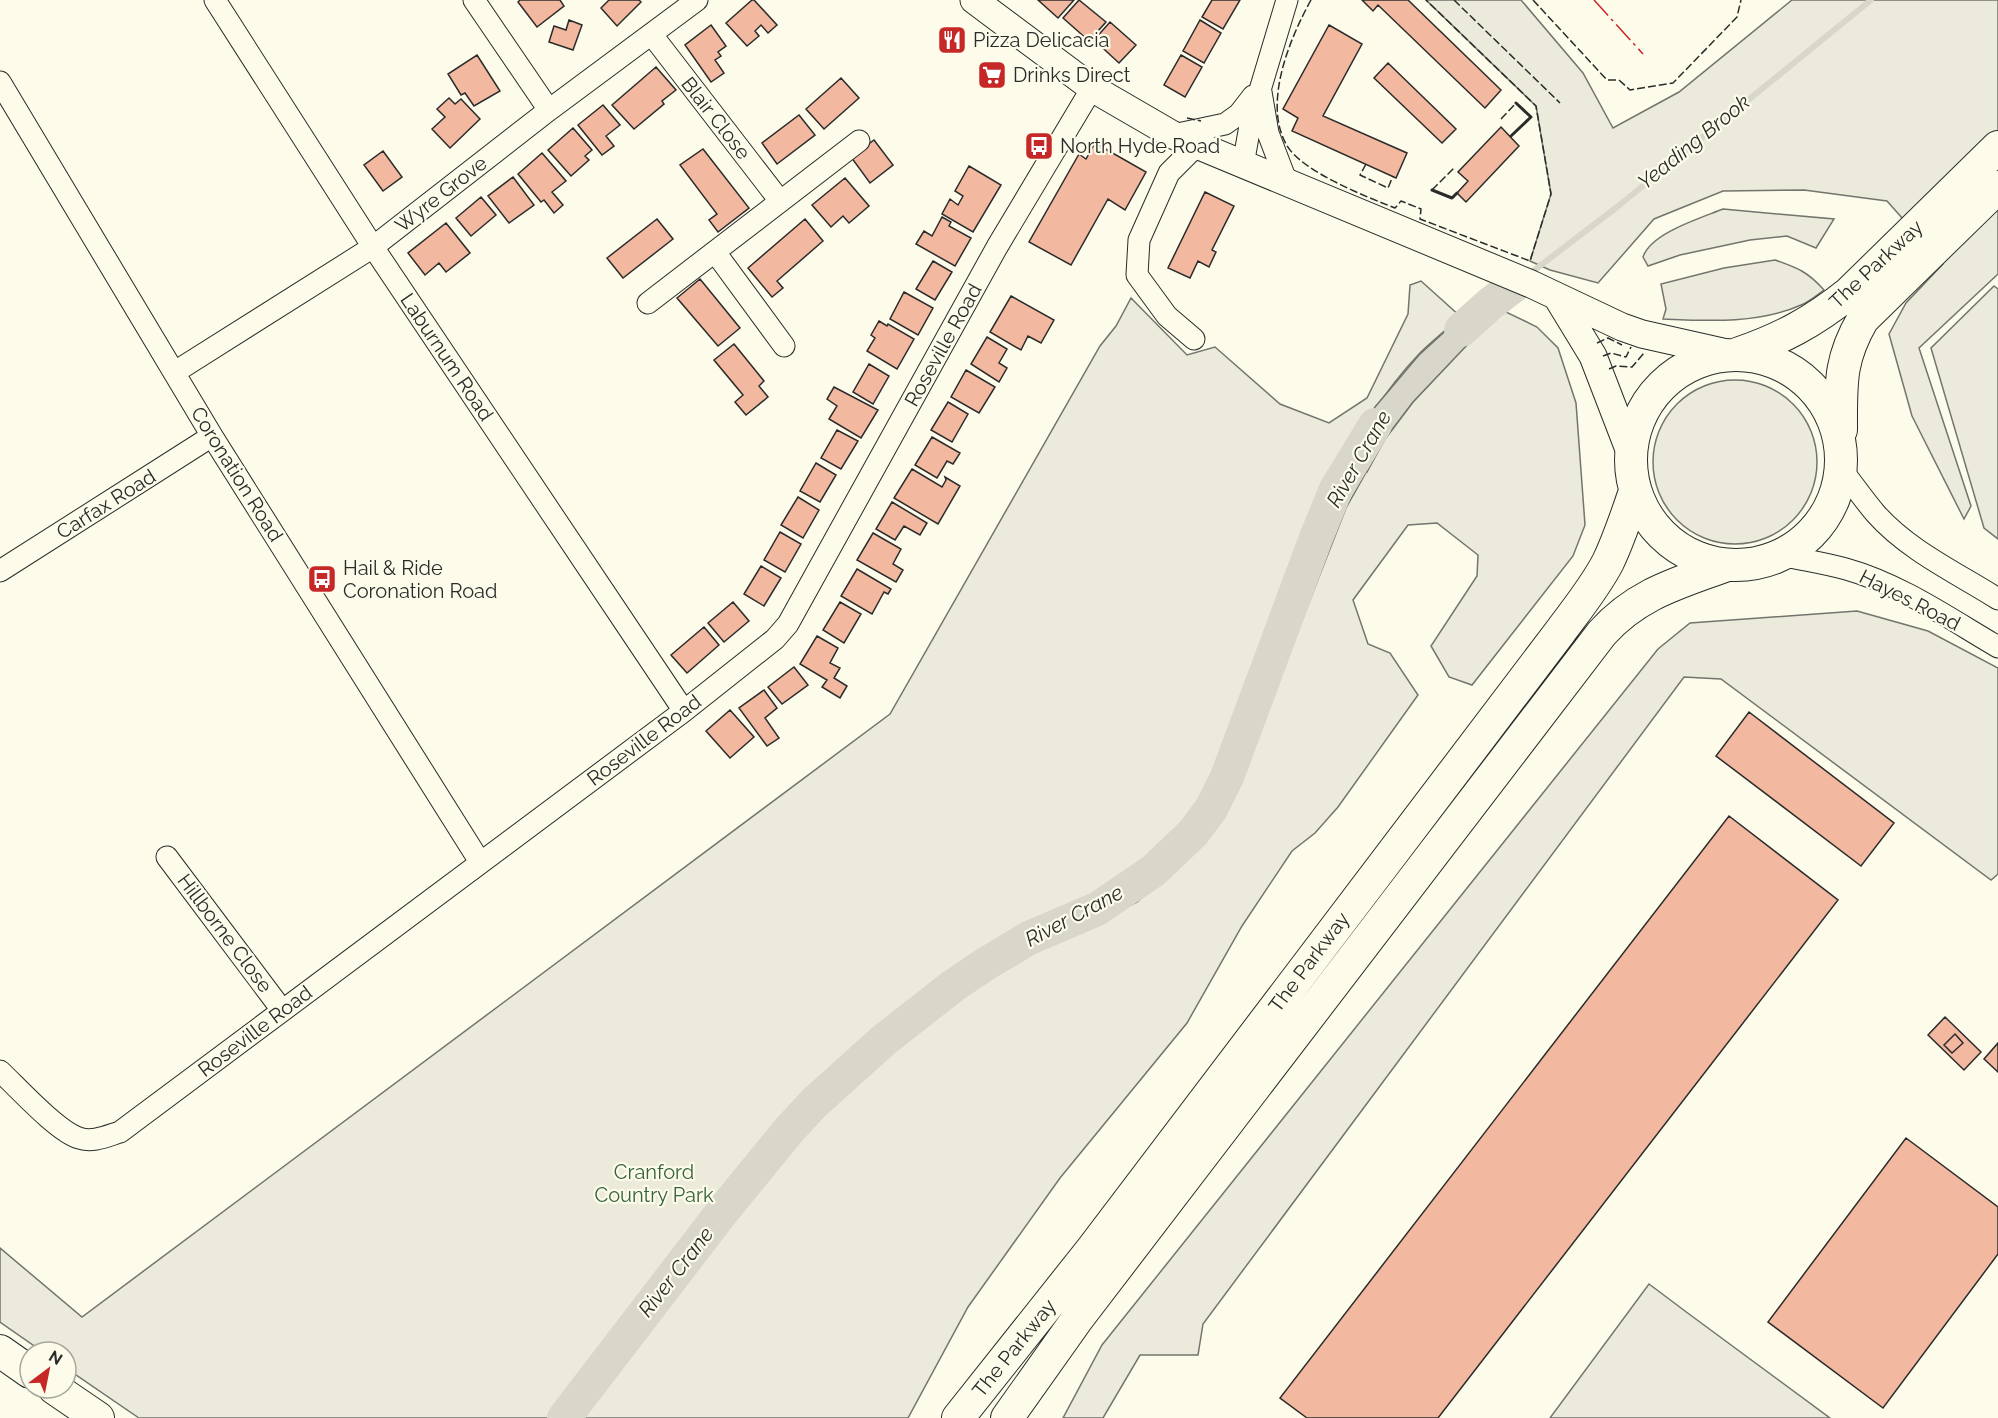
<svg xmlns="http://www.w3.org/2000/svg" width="1998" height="1418" font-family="Raleway,sans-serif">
<rect width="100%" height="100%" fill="#fdfbea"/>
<path fill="#ecebdb" stroke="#74746e" stroke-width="1.5" d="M1426 0H1521L1583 73 1613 128 1679 92 1792 0H1998V274L1919 348 1971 506 1964 519 1912 416 1889 334 1906 303 1943 264 1887 201 1804 190 1723 191 1654 219 1598 283 1550 270 1530 261 1551 194 1536 106Z
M1723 209 1834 219 1816 248 1787 236 1750 240 1680 255 1648 266 1643 257C1651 233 1701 218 1723 209Z
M1775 260C1798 268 1808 272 1824 290 1817 295 1809 302 1801 305 1759 324 1708 321 1663 319L1666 309 1661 284 1724 268Z
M1421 281 1461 317C1447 329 1432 341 1419 354 1379 396 1350 446 1325 498L1221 772C1216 782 1213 792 1207 802 1185 840 1136 872 1100 896L1112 914 1137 902 1202 841 1236 789 1346 508 1385 439 1413 402 1490 320 1504 311 1537 327 1558 348 1576 403 1585 525 1573 556 1472 685 1449 677 1431 646 1477 576 1478 555 1437 523 1408 525 1353 600 1368 644 1390 653 1418 695 1338 807 1315 833 1292 851 1242 926 1187 1023 1060 1178 968 1307 908 1418H139L66 1368V1352H43L0 1322V1248L82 1317 890 714 1100 346 1116 326 1131 298 1187 355 1215 347 1280 404 1329 423 1367 398 1408 314 1410 285Z
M1653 462a82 82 0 1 1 164 0a82 82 0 1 1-164 0Z
M1857 611 1928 631 1998 668V874L1991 880 1721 679 1684 677 1203 1324 1198 1355H1140L1103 1418H1063L1102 1345 1658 649 1690 623Z"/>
<path fill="#eceadb" stroke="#74746e" stroke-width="1.5" d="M1994 286 1998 289V539L1984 528 1931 348Z
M1649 1284 1689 1314 1830 1418H1550Z"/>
<path fill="#d8d7c9" stroke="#74746e" stroke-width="1.5" d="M1486 294 1507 303 1413 402 1385 439 1367 472 1343 460 1375 407 1419 355Z"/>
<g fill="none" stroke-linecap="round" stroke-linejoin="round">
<path stroke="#d8d7c9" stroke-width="6" d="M1528 275 1617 207 1871 0"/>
<path stroke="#d8d7c9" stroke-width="34" d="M1461 330 1490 304 1516 284
M564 1418 722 1212 789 1130 814 1103 884 1040 953 986 984 965 1029 938 1097 909 1153 871 1193 833 1211 809 1227 777 1316 538 1336 489 1375 425"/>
</g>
<path fill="#f2b8a0" stroke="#2b2b2b" stroke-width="1.5" d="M520 0H560L564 6 537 27 518 2Z
M609 0H639L641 2 617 26 601 8Z
M752 0H754L777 25 768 33 761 25 755 31 759 36 747 46 726 23Z
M1038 0H1074L1058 18Z
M1079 0 1106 22 1089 41 1063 18Z
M1212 0H1240L1223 29 1202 17Z
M1362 0H1408L1501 90 1485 108 1378 5 1373 11Z
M569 20 582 25 573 50 549 42 554 26 566 30Z
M1200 20 1221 33 1204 63 1183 51Z
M1110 22 1136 45 1119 63 1094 40Z
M711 25 726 46 718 52 721 56 715 60 724 73 711 82 685 45Z
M1329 25 1362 44 1323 116 1407 153 1396 178 1292 131 1298 118 1283 109Z
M477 55 500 91 474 106 465 93 461 95 448 74Z
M1181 55 1202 67 1185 97 1164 85Z
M1388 63 1456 129 1442 143 1374 78Z
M656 67 676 90 662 101 664 104 634 129 612 105Z
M841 78 859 98 824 129 806 109Z
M449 98 455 104 461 99 480 119 450 148 432 129 445 117 437 109Z
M603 105 620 125 606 136 614 146 602 155 578 125Z
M799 115 815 135 777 164 762 143Z
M1501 127 1519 146 1466 202 1457 193 1468 181 1458 172Z
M573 128 592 150 585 156 589 160 571 176 548 150Z
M874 140 893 165 870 183 851 157Z
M1095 143 1146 172 1125 210 1108 199 1071 265 1029 242 1079 154 1086 159Z
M703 149 749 208 718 232 709 220 717 214 680 165Z
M383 151 402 177 383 191 364 165Z
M542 153 566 181 552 192 563 205 554 213 544 200 541 202 518 174Z
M969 166 1001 185 973 232 942 214 950 199 958 205 963 196 955 191Z
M513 177 534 205 509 223 488 196Z
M845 178 869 206 849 223 843 216 831 227 812 205Z
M1205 192 1234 206 1212 250 1216 252 1209 267 1198 261 1190 278 1168 268Z
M481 197 496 215 471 236 456 218Z
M942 217 951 222 949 226 971 238 955 266 916 244 924 231 932 236Z
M657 219 673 239 623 278 607 258Z
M805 219 823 241 777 281 783 288 772 297 748 268Z
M446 223 470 253 446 272 439 263 425 275 408 253Z
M933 261 952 272 935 300 916 289Z
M700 279 740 328 718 346 677 298Z
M904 292 933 308 918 335 890 319Z
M1011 296 1054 320 1041 343 1028 336 1021 350 990 332Z
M879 321 887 326 888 324 914 339 897 369 867 351 875 338 871 335Z
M987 337 1007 349 999 363 1007 368 999 382 971 364Z
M734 344 764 381 759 386 768 397 746 415 735 402 743 395 714 360Z
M869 364 889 376 873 404 853 392Z
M966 370 995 387 979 413 951 397Z
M834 387 878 410 861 438 829 419 837 406 827 399Z
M948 402 968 414 952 442 931 430Z
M837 430 858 441 841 469 821 458Z
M932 437 960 453 953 464 947 461 937 478 915 465Z
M816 463 836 475 820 502 800 491Z
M912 469 942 487 946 480 945 477 960 486 938 524 894 498Z
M798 497 819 510 803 538 781 525Z
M892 502 927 523 920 535 904 526 895 540 876 529Z
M780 532 801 544 785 572 764 560Z
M873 533 901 549 893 564 903 570 896 582 857 560Z
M761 566 781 578 764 606 744 594Z
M857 569 891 589 888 594 884 592 872 614 841 596Z
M733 602 749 621 724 642 708 623Z
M840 602 861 614 844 643 823 630Z
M704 627 719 645 687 673 671 655Z
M817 636 838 648 830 663 840 668 834 678 847 686 840 698 822 687 827 680 800 664Z
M794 667 808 685 782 704 768 687Z
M764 690 777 708 765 718 779 738 767 746 739 708Z
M730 710 754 737 730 758 706 731Z
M1749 712 1894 823 1861 866 1716 756Z
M1729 816 1838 900 1438 1418H1307L1280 1398Z
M1945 1017 1981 1052 1964 1070 1928 1035Z
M1955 1034 1963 1043 1952 1053 1944 1045Z
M1998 1043V1072L1984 1059Z
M1906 1138 1998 1207V1254L1883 1408 1768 1322Z"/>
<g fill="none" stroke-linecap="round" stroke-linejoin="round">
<g stroke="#2b2b2b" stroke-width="23">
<path id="minor" d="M215 0 373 247 684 711
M474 0 549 110
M652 35 780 201
M0 82 212 436 480 862
M1261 92 1268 133 1287 183
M1173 135 1225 124 1239 114 1253 96
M1243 165 1251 120 1287 0
M715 252 784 346
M648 303 859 141
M1194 339 1167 316 1137 275 1139 240 1169 173 1197 145
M175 372 373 247 549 110 697 0
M1842 470C1853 484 1864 500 1876 514 1909 551 1957 573 1998 599
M1782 555C1803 560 1825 563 1846 569 1900 584 1950 619 1998 647
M0 571 212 436
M167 857 282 1010
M0 1071C18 1088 58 1132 79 1138 92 1143 107 1136 120 1132L684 711 775 639 788 624 997 247 1092 88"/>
</g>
<g stroke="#2b2b2b" stroke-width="29">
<path id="major" d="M974 0 1092 88 1173 135 1531 284 1622 327 1642 334 1731 354
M1557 297 1593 356 1630 452"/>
</g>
<g stroke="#2b2b2b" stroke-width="34">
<path id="highway" d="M1737 354C1781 339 1813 322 1849 293L1998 147
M1631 460a105 105 0 1 1 210 0a105 105 0 1 1-210 0Z
M1841 430C1841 384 1839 360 1863 319L1998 187
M0 1351 30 1372
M54 1388 98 1418
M958 1418 1093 1248 1560 632C1577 609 1595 587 1608 562 1619 539 1627 515 1635 491
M1007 1418 1078 1318 1602 633C1638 593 1679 583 1727 565"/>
</g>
<use href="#minor" stroke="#fdfbea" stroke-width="21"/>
<use href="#major" stroke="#fdfbea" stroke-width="27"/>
<use href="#highway" stroke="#fdfbea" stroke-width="32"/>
<path stroke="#2b2b2b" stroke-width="1.5" stroke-dasharray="8 3" stroke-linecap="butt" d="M1311 0C1290 38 1263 102 1286 144 1300 171 1367 197 1395 208L1401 201 1421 209 1420 219 1530 261 1551 194 1536 106 1426 0
M1454 0 1560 103
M1533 0 1607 80H1619L1630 90 1673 83 1737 17 1741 0
M1187 118 1201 121
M1501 119 1516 103
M1366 164 1360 175 1388 188 1393 176
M1432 190 1454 168
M1597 343 1608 338 1622 345
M1603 356 1611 353 1626 357 1631 347
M1609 369 1616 366 1632 367 1644 353"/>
<path stroke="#2b2b2b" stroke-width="3" d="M1511 136 1531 117 1516 103
M1432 190 1452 198 1457 193"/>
<path stroke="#c62828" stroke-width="1.5" stroke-dasharray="21 4.5 3 4.5" stroke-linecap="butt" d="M1594 0 1643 54"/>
</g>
<defs>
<g id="restaurant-square" transform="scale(1.5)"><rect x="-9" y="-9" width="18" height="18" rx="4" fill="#c62828" stroke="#fdfbea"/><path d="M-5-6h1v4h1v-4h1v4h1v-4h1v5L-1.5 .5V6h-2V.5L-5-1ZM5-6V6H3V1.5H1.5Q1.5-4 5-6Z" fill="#fff"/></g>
<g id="supermarket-square" transform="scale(1.5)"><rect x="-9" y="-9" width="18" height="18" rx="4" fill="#c62828" stroke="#fdfbea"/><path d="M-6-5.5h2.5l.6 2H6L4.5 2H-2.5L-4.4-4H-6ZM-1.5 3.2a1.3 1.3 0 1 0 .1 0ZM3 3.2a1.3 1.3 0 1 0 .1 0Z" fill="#fff"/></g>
<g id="bus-square" transform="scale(1.5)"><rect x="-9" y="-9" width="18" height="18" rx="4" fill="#c62828" stroke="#fdfbea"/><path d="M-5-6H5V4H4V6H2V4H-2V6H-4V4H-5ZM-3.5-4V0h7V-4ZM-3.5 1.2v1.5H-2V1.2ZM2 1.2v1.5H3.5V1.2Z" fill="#fff"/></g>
</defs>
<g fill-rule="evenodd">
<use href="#restaurant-square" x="952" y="40"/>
<use href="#supermarket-square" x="992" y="75"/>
<use href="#bus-square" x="1039" y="146"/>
<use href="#bus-square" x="322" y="579"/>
</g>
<g text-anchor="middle" stroke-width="4.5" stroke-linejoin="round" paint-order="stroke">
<g font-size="20" fill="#2b2b2b" stroke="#fdfbea" text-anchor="start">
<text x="973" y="47">Pizza Delicacia</text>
<text x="1013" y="82">Drinks Direct</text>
<text x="1060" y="153">North Hyde Road</text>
<text x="343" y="575">Hail &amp; Ride<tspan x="343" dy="23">Coronation Road</tspan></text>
</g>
<g font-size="20" fill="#2b2b2b" stroke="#fdfbea">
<text transform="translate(716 118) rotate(52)" y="7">Blair Close</text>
<text transform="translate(441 194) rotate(-38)" y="7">Wyre Grove</text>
<text transform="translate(1876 264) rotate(-43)" y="7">The Parkway</text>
<text transform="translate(943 345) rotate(-61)" y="7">Roseville Road</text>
<text transform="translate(447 357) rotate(56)" y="7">Laburnum Road</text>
<text transform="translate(237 474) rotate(58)" y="7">Coronation Road</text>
<text transform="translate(106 504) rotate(-32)" y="7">Carfax Road</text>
<text transform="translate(1910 600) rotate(27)" y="7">Hayes Road</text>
<text transform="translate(644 740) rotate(-37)" y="7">Roseville Road</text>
<text transform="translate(225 933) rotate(53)" y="7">Hillborne Close</text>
<text transform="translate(1309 962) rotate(-53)" y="7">The Parkway</text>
<text transform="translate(255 1031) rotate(-37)" y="7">Roseville Road</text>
<text transform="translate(1014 1348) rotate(-51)" y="7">The Parkway</text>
</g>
<g font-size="20" fill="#34623c" stroke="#fdfbea">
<text x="654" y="1179">Cranford<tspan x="654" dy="23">Country Park</tspan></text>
</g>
<g font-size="21" font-style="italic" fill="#2b2b2b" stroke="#fdfbea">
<text transform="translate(1694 142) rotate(-39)" y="7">Yeading Brook</text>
<text transform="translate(1359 459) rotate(-60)" y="7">River Crane</text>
<text transform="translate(1074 916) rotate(-28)" y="7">River Crane</text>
<text transform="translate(676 1272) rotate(-52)" y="7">River Crane</text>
</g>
</g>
<g transform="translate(48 1370) rotate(32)"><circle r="28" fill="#fdfbea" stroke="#a9a89e" stroke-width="1.5"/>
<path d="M0-4.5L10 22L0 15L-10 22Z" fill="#c62828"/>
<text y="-9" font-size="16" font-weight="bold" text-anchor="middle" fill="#2b2b2b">N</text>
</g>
</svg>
